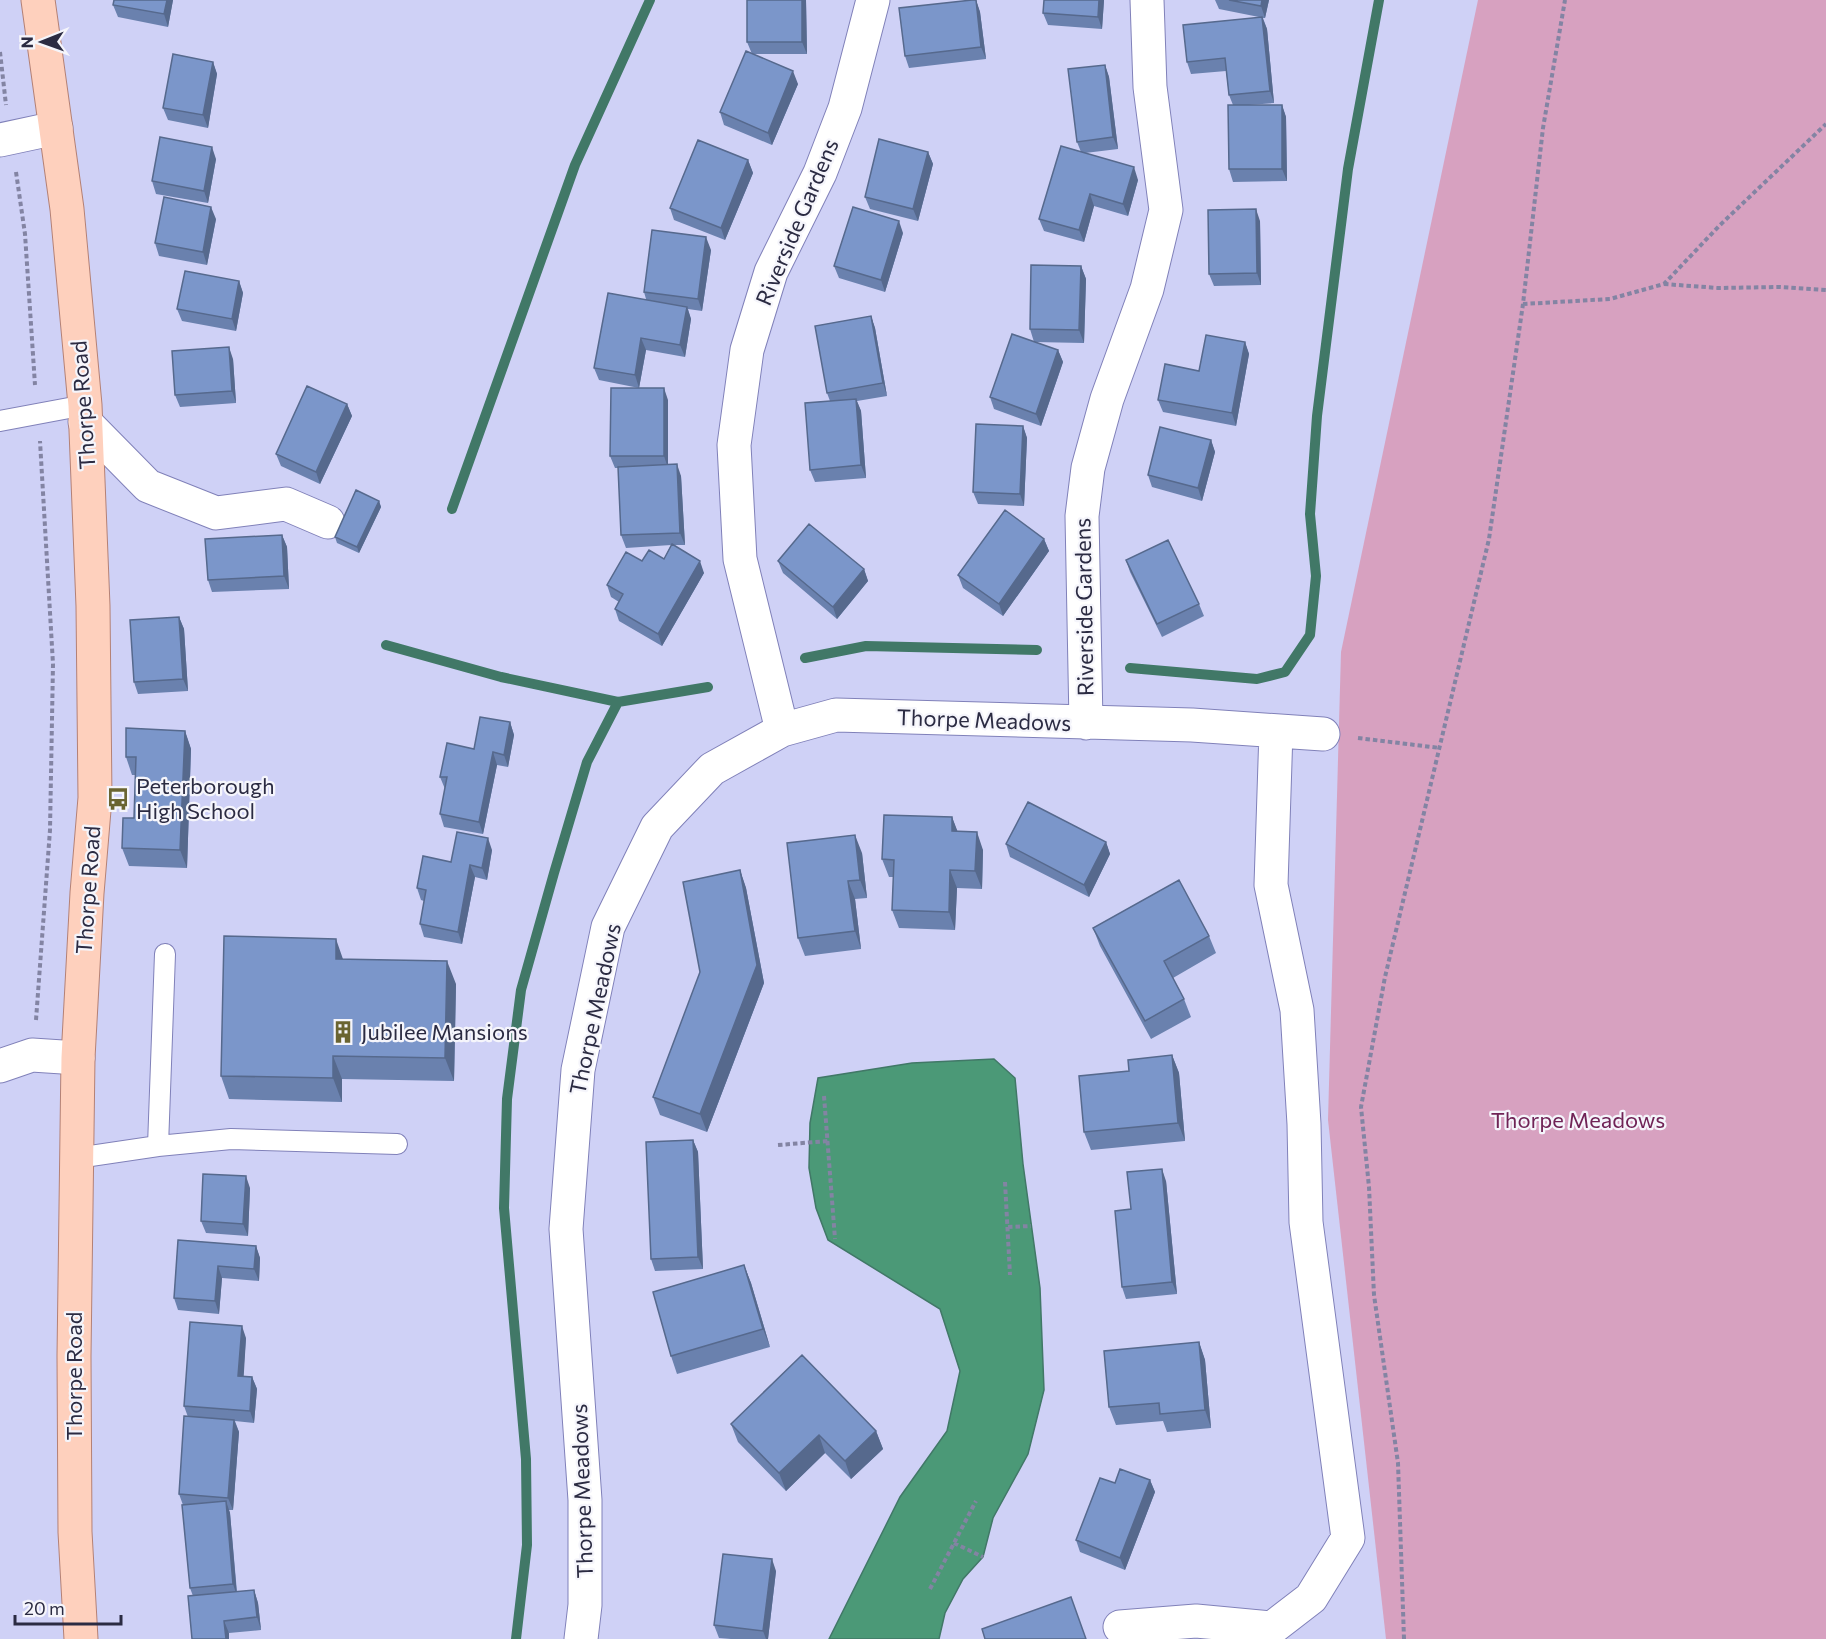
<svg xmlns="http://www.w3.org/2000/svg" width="1826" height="1639" font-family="Commissioner,sans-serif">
<rect width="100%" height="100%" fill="#cfd1f6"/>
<path fill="#d7a1c0" d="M1478 0H1826V1639H1386L1328 1120 1341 652Z"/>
<path fill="#4b9977" stroke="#417867" stroke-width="1.5" d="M994 1059 1015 1078 1023 1164 1040 1288 1044 1390 1028 1454 993 1518 983 1557 963 1579 945 1613 939 1639H829L900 1497 947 1431 960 1371 940 1309 828 1240 816 1208 809 1168 810 1123 818 1078 912 1063Z"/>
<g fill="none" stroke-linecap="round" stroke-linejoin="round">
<path stroke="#417867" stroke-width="10" d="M452 509 575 165 650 0
M386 645 501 677 618 702
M805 658 866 646 1037 650
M1130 668 1257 679 1285 672 1310 635 1316 576 1310 514 1317 416 1348 169 1379 0
M516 1639 527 1545 526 1459 504 1208 507 1099 521 990 554 873 587 762 618 702 708 687"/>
<g stroke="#8081b9" stroke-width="22">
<path id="lane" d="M0 421 85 405
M158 1146 165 954
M77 1158 158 1146 231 1139 397 1144"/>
</g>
<g stroke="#8081b9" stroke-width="35">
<path id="street" d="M0 140 56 128
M85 422 148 486 216 513 286 504 328 522
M1086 723 1082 516 1088 468 1107 399 1147 289 1166 210 1150 87 1147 0
M782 730 740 559 734 445 747 350 771 272 820 173 845 108 873 0
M0 1066 32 1055 78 1058
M1120 1627 1196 1621 1272 1628 1311 1598 1348 1538 1306 1222 1304 1124 1297 1010 1271 885 1276 731
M581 1639 585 1605V1500L566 1229 578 1070 608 927 657 827 712 769 782 730 836 715 1192 725 1323 734"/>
</g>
<g stroke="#b48175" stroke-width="35">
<path id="primary" d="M38 0 67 209 85 405 93 606 95 798 87 893 78 1058 74 1356 75 1532 81 1639"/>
</g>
<path stroke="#8384a3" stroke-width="4" stroke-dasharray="4.5 3" stroke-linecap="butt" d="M0 52 6 105
M16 172 25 234 35 385
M1664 284 1718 288 1780 287 1826 290
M1523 304 1610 299 1664 284 1719 226 1826 124
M1358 738 1440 748
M36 1020 50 830 53 664 40 441
M824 1096 835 1239
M778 1145 828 1141
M1005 1182 1010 1275
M1008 1227 1031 1226
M954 1543 983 1557
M930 1589 976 1501
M1404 1639 1398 1463 1374 1295 1369 1187 1361 1107 1385 977 1489 539 1523 304 1543 128 1565 0"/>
<use href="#lane" stroke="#fff" stroke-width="20"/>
<use href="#street" stroke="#fff" stroke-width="33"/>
<use href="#primary" stroke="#fed0bd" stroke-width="33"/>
</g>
<path fill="#6a81ae" d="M114 0H173L168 27 118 17 113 5Z
M747 0H806L807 54H752L798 84 772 145 724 125 720 112 752 54 747 42Z
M976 0 980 12 986 59 909 68 905 56Z
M1104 0 1102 29 1048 25 1043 13Z
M1215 0H1269L1265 18H1263L1267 29 1274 103 1249 105H1282L1286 117 1287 181 1233 182 1229 169 1233 105 1229 95 1226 71 1191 74 1187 62 1259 17 1219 9Z
M213 62 217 74 208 128 168 120 163 108Z
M1105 65 1109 77 1118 149 1085 153 1138 180 1128 216 1094 206 1084 242 1044 231 1039 219 1081 152 1077 142Z
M928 152 933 164 918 221 870 209 865 197Z
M216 159 208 203 156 194 152 181Z
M748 160 753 173 725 240 674 220 670 208Z
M216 219 207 265 159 256 155 243Z
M1260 221 1261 285 1214 286 1209 274Z
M903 233 885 292 839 278 834 266Z
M711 250 702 311 688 309 691 319 685 357 646 350 639 388 599 380 594 368 646 299 644 292Z
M1081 266 1086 279 1084 343 1034 342 1030 329Z
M239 281 243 293 236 331 182 321 177 309Z
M871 316 875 328 887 396 857 401 861 411 866 478 815 482 810 470 830 401 827 393Z
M1245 342 1249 354 1236 426 1163 412 1158 400 1199 371Z
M1058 350 1063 362 1041 426 994 409 990 397Z
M233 359 236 403 180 407 175 395Z
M668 400V464L681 476 685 545H673L704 573 662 646 619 621 615 609 619 602 611 597 607 585 642 561 664 559 671 545 626 548 621 535 618 468H615L610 456Z
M347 404 352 416 320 484 281 466 276 454Z
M1023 426 1027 438 1024 506 978 504 973 492Z
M1211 440 1215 452 1202 501 1152 487 1148 475Z
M379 501 381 507 359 553 337 543 335 537Z
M282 535 287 547 289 589 212 592 208 580Z
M1044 539 1049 551 1003 616 963 588 958 575Z
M1126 560 1199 604 1204 616 1162 637 1130 572Z
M778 561 864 569 868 581 837 619 783 573Z
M179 617 184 629 188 691 138 694 134 682Z
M510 722 514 735 508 767 497 765 483 834 444 827 440 814 445 789 440 777 474 749Z
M185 731 191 749 187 868 129 866 122 848 134 818 135 775H132L126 757Z
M952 817 957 831 983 850 982 889 957 888 955 930 899 928 892 910 894 877H889L882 859Z
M1106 842 1110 854 1089 897 1010 857 1006 844Z
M492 850 487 880 475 877 462 944 424 937 420 924 424 901 421 900 417 888 451 862Z
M862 853 867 898 855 899 861 949 805 956 798 938Z
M740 870 746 888 764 983 707 1132 660 1115 653 1097Z
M1093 928 1209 936 1216 953 1173 978 1184 999 1191 1017 1151 1039 1100 946Z
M343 959 456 984 454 1081 342 1079V1102L229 1099 221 1076Z
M1172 1055 1179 1073 1185 1141 1091 1150 1084 1132 1129 1071Z
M693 1140 698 1152 703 1269 655 1271 651 1259Z
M1166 1181 1177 1294 1126 1299 1122 1287 1131 1209Z
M250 1188 248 1236 206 1233 201 1221Z
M178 1240 256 1246 260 1258 259 1281 222 1278 219 1314 178 1310 174 1298Z
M744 1265 751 1283 770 1347 677 1374 671 1356Z
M246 1338 243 1376 252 1377 257 1389 254 1423 235 1421 239 1432 233 1510H229L230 1513 237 1592 254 1590 258 1603 261 1630 229 1633 193 1596 190 1588 183 1505 179 1494 188 1417 184 1406Z
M1199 1342 1205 1360 1211 1428 1167 1432 1163 1421 1116 1425 1109 1407Z
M731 1424 876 1431 883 1449 851 1479 825 1453 786 1491 738 1442Z
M1150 1480 1155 1492 1125 1570 1080 1552 1076 1540 1115 1483Z
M776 1571 768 1639H731L719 1638 714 1625Z"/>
<path fill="#56698d" d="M167 0H173L168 27 164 14Z
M802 0H806L807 54 802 42Z
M976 0 980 12 986 59 981 47Z
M1099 0H1104L1102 29 1098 17Z
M1262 0H1269L1265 18 1261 6Z
M1262 17 1267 29 1274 103 1270 91Z
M213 62 217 74 208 128 203 115Z
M1105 65 1109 77 1118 149 1113 137Z
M793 71 798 84 772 145 768 133Z
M1282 105 1286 117 1287 181 1282 169Z
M212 147 216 159 208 203 204 191Z
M928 152 933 164 918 221 913 209Z
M748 160 753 173 725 240 721 228Z
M1134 167 1138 180 1128 216 1123 204Z
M1090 194 1094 206 1084 242 1079 230Z
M211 207 216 219 207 265 203 252Z
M1256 209 1260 221 1261 285 1257 273Z
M899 221 903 233 885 292 881 280Z
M706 237 711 250 702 311 698 299Z
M1081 266 1086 279 1084 343 1079 330Z
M239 281 243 293 236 331 232 319Z
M687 307 691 319 685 357 680 345Z
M871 316 875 328 887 396 883 383Z
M641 338 646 350 639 388 635 375Z
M1245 342 1249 354 1236 426 1232 413Z
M229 347 233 359 236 403 232 391Z
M1058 350 1063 362 1041 426 1036 414Z
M664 388 668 400V468L664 456Z
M856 399 861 411 866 478 861 465Z
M347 404 352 416 320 484 316 472Z
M1023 426 1027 438 1024 506 1020 494Z
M1211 440 1215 452 1202 501 1198 488Z
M677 464 681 476 685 545 680 533Z
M379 501 381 507 359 553 357 547Z
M282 535 287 547 289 589 284 576Z
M1044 539 1049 551 1003 616 999 604Z
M700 561 704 573 662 646 658 634Z
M864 569 868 581 837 619 833 607Z
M179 617 184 629 188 691 183 679Z
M510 722 514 735 508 767 504 755Z
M185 731 191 749 187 868 180 850Z
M493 752 497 765 483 834 479 822Z
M952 817 959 835 952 831Z
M977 832 983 850 982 889 975 871Z
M855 835 862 853 867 898 860 880Z
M488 838 492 850 487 880 482 868Z
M1106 842 1110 854 1089 897 1084 885Z
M470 865 475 877 462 944 458 932Z
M740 870 746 888 764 983 707 1132 700 1114Z
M950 870 957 888 955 930 949 912Z
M848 881 855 899 861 949 855 931Z
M336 939 344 962 336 959Z
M447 961 456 984 454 1081 445 1058Z
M1172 1055 1179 1073 1185 1141 1178 1123Z
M333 1056 342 1079V1102L333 1078Z
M693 1140 698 1152 703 1269 698 1257Z
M1162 1169 1166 1181 1177 1294 1172 1282Z
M246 1176 250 1188 248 1236 243 1224Z
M256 1246 260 1258 259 1281 254 1269Z
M744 1265 751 1283 770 1347 763 1329Z
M218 1266 222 1278 219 1314 215 1301Z
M242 1326 246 1338 243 1388 238 1376Z
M1199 1342 1205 1360 1211 1428 1205 1410Z
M252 1377 257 1389 254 1423 250 1411Z
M234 1420 239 1432 233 1510 228 1498Z
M876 1431 883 1449 851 1479 845 1461Z
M819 1435 825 1453 786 1491 779 1473Z
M1150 1480 1155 1492 1125 1570 1120 1558Z
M226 1501 230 1513 237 1596 233 1584Z
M772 1559 776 1571 768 1639H766L763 1631Z
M254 1590 258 1603 261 1630 257 1617Z
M224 1621 229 1633V1639H226Z"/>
<path fill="#7b96ca" stroke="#56698d" stroke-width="1.5" d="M114 0H167L164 14 113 5Z
M747 0H802V42H747Z
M972 0H976L981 47 905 56 899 8Z
M1044 0H1099L1098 17 1043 13Z
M1229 0H1262L1261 6Z
M1262 17 1270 91 1229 95 1225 58 1187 62 1183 25Z
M746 51 793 71 768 133 720 112Z
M173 54 213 62 203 115 163 108Z
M1105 65 1113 137 1077 142 1068 69Z
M1228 105H1282V169H1229Z
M160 137 212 147 204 191 152 181Z
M879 139 928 152 913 209 865 197Z
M698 140 748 160 721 228 670 208Z
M1061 146 1134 167 1123 204 1090 194 1079 230 1039 219Z
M164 197 211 207 203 252 155 243Z
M853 207 899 221 881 280 834 266Z
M1256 209 1257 273 1209 274 1208 210Z
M652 230 706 237 698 299 644 292Z
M1031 265 1081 266 1079 330 1030 329Z
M185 271 239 281 232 319 177 309Z
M608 293 687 307 680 345 641 338 635 375 594 368Z
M871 316 883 383 827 393 815 326Z
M1012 334 1058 350 1036 414 990 397Z
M1206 335 1245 342 1232 413 1158 400 1165 364 1199 371Z
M229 347 232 391 175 395 172 351Z
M307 386 347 404 316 472 276 454Z
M611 388H664V456H610Z
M856 399 861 465 810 470 805 403Z
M976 424 1023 426 1020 494 973 492Z
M1160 427 1211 440 1198 488 1148 475Z
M677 464 680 533 621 535 618 467Z
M356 490 379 501 357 547 335 537Z
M1005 510 1044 539 999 604 958 575Z
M809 524 864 569 833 607 778 561Z
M282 535 284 576 208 580 205 539Z
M1168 540 1199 604 1157 624 1126 560Z
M672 544 700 561 658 634 615 609 623 594 607 585 626 552 642 561 649 550 664 559Z
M179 617 183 679 134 682 130 620Z
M480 717 510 722 504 755 493 752 479 822 440 814 447 777H440L447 743 474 749Z
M126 728 185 731 180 850 122 848 123 818H134L136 757H126Z
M1028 802 1106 842 1084 885 1006 844Z
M884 815 952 817V831L977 832 975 871 950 870 949 912 892 910 894 860 882 859Z
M457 832 488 838 482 868 470 865 458 932 420 924 426 890 417 888 423 856 451 862Z
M855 835 860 880 848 881 855 931 798 938 787 843Z
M740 870 757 965 700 1114 653 1097 700 972 683 882Z
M1179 880 1209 936 1164 961 1184 999 1145 1021 1093 928Z
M224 936 336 939V959L447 961 445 1058 333 1056V1078L221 1076Z
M1172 1055 1178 1123 1084 1132 1079 1076 1129 1071 1128 1060Z
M693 1140 698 1257 651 1259 646 1142Z
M1162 1169 1172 1282 1122 1287 1115 1211 1131 1209 1127 1172Z
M203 1174 246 1176 243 1224 201 1221Z
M178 1240 256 1246 254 1269 218 1266 215 1301 174 1298Z
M744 1265 763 1329 671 1356 653 1292Z
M190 1322 242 1326 238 1376 252 1377 250 1411 184 1406Z
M1199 1342 1205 1410 1160 1414 1159 1403 1109 1407 1104 1351Z
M802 1355 876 1431 845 1461 819 1435 779 1473 731 1424Z
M184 1416 234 1420 228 1498 179 1494Z
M1120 1469 1150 1480 1120 1558 1076 1540 1100 1478 1115 1483Z
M226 1501 233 1584 190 1588 182 1505Z
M723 1554 772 1559 763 1631 714 1625Z
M254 1590 257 1617 224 1621 226 1639H192L188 1596Z
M1071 1597 1086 1639H985L982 1629Z"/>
<defs>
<g id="bus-bare" transform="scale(1.8)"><path d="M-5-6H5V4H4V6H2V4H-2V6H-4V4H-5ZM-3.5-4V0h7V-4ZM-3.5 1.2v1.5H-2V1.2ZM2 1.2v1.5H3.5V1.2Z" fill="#6a6431" stroke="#f5f5fb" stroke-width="2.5" paint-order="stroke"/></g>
<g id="building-bare" transform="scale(1.8)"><path d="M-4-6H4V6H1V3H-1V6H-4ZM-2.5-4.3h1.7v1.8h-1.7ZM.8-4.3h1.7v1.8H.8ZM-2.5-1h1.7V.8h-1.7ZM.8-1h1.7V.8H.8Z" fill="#6a6431" stroke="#f5f5fb" stroke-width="2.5" paint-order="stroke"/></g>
</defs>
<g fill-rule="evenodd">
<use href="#bus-bare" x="118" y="799"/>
<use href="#building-bare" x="343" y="1032"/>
</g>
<g text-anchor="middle" stroke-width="4.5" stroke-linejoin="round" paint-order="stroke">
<g font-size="22" fill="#2b2b42" stroke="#f5f5fb">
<text transform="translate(797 222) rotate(-67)" y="8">Riverside Gardens</text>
<text transform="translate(83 405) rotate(-94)" y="8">Thorpe Road</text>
<text transform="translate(1084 607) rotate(-91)" y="8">Riverside Gardens</text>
<text transform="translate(984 720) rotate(2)" y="8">Thorpe Meadows</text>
<text transform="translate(88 890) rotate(-86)" y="8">Thorpe Road</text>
<text transform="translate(595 1009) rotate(-78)" y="8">Thorpe Meadows</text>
<text transform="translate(74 1376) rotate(-90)" y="8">Thorpe Road</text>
<text transform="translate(582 1491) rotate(-92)" y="8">Thorpe Meadows</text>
</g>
<g font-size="22" fill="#2b2b42" stroke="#f5f5fb" text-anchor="start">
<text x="136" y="794">Peterborough<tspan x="136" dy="25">High School</tspan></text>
<text x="361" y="1040">Jubilee Mansions</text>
</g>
<g font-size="22" fill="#702356" stroke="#f5f5fb">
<text x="1578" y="1128">Thorpe Meadows</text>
</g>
</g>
<g transform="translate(42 42) rotate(269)" stroke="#f5f5fb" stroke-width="4.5" paint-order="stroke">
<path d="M0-4.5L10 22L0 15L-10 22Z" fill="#2b2b42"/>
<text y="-9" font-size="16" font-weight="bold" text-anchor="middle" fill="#2b2b42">N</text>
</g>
<path d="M15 1615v9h106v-9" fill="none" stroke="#2b2b42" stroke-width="3"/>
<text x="24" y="1615" font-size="18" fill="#2b2b42" stroke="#f5f5fb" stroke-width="4.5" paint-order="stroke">20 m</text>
</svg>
